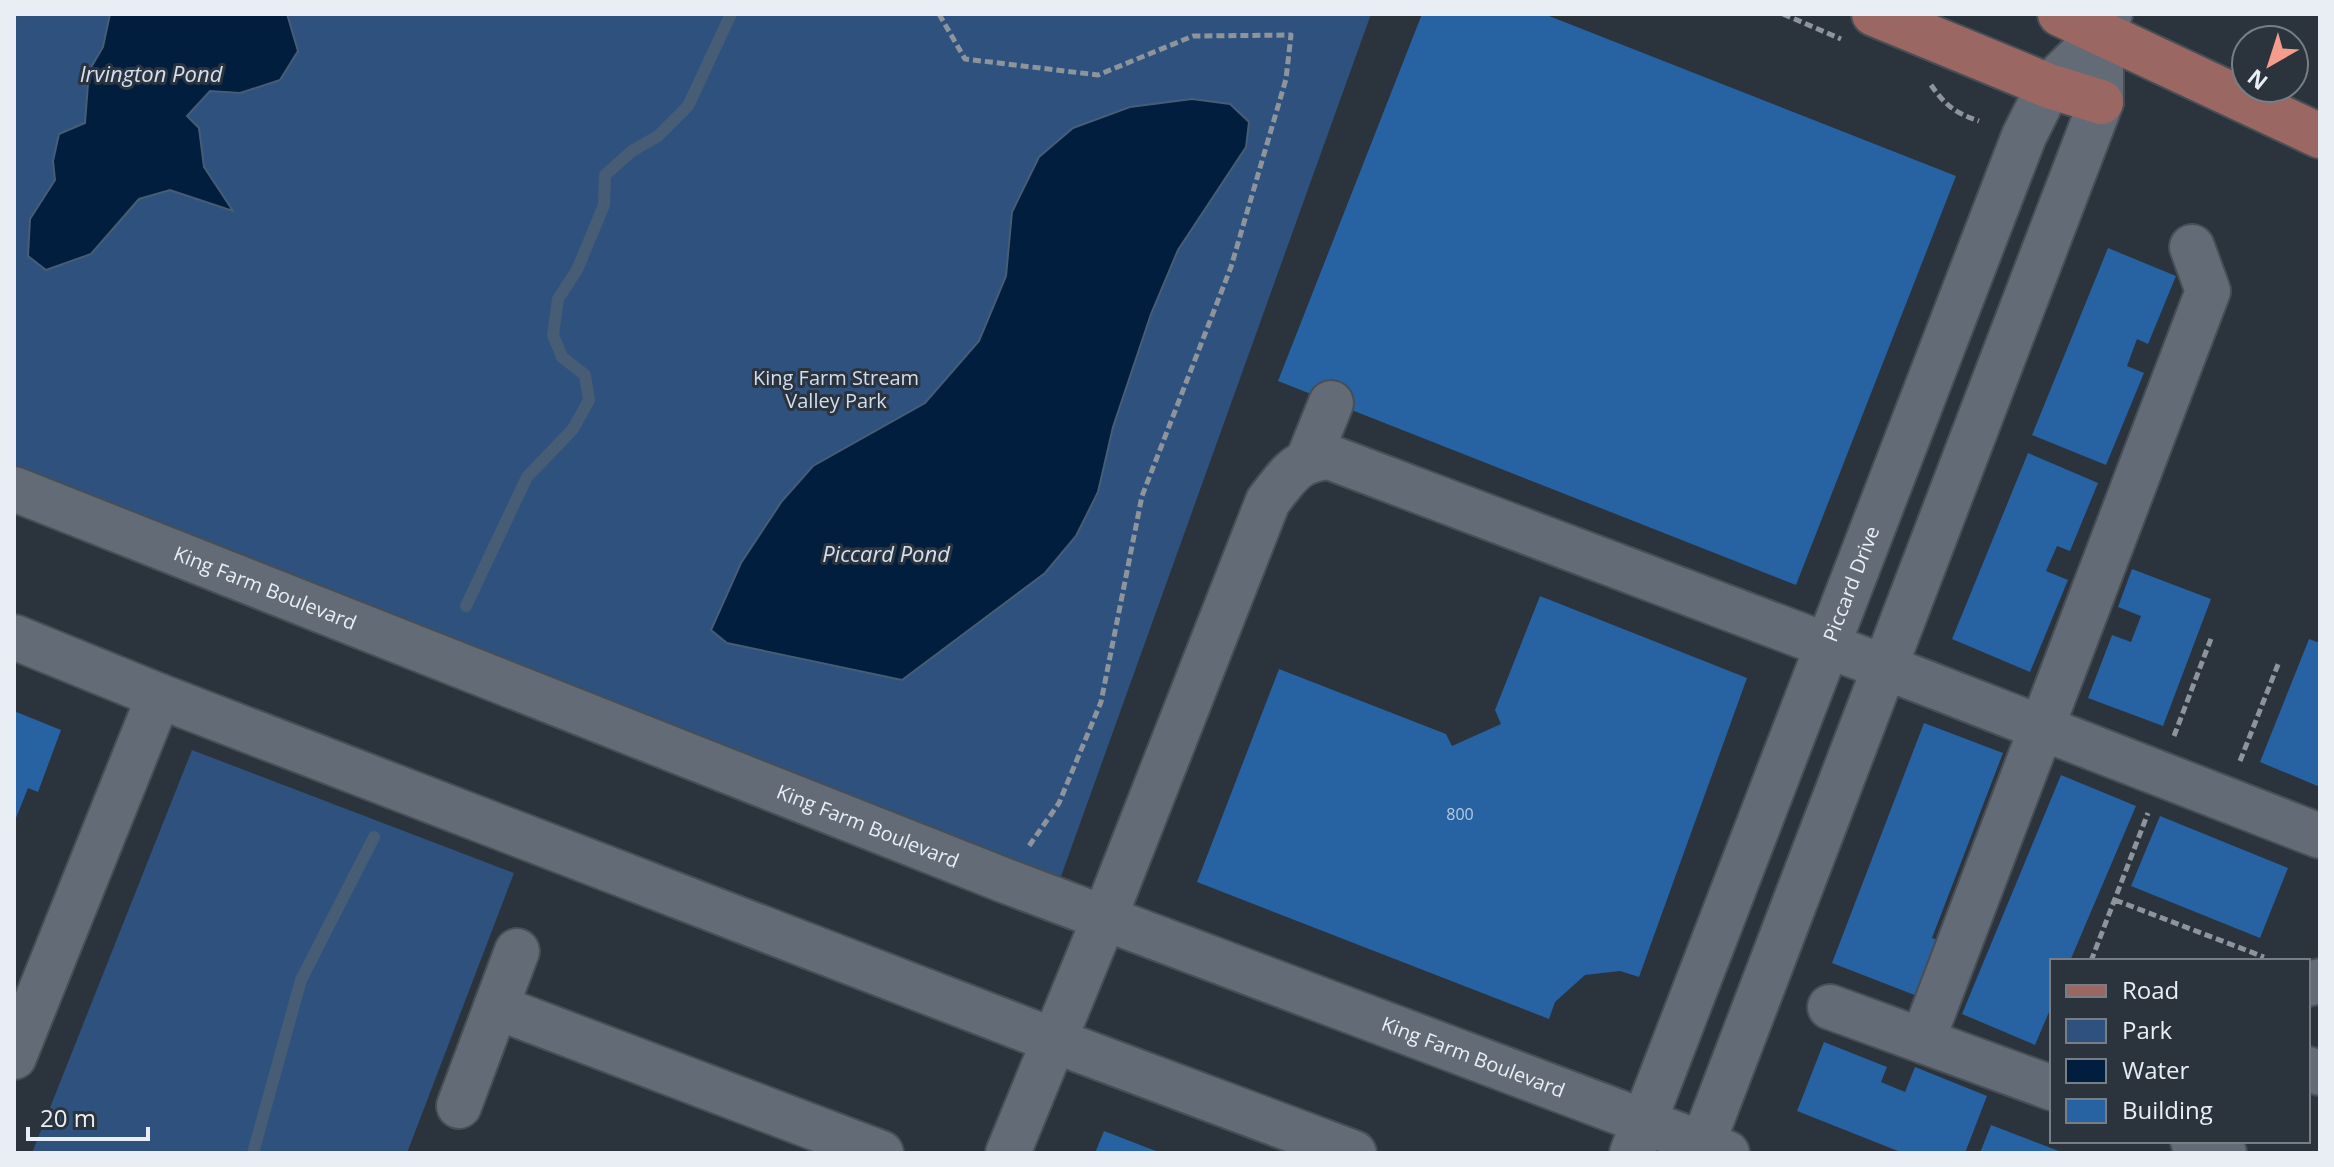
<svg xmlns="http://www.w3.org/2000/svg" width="2334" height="1167" font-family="'Open Sans',sans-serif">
<rect width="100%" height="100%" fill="#2b333c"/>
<path fill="#2e527d" d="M14 14H1371L1059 882 14 465Z
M192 750 514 873 407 1153H32Z"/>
<path fill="#011e3f" stroke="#475c75" stroke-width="2" d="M110 14H287L298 51 280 80 240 93 210 91 187 116 199 128 204 167 233 211 170 190 139 199 91 254 46 270 28 256 30 219 55 180 53 161 59 134 85 123 89 71 103 47Z
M1192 99 1230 104 1249 122 1246 147 1178 250 1151 314 1113 427 1098 492 1076 536 1045 573 902 680 727 643 711 630 741 563 782 501 813 466 925 403 979 341 1006 276 1012 212 1039 157 1073 128 1130 107Z"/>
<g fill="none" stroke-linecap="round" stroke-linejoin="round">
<path stroke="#475c75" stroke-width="12" d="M466 606 527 477 573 429 589 400 585 375 562 357 553 335 558 299 577 270 604 205 605 175 632 151 658 136 688 106 731 14
M253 1153 301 980 374 837"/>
</g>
<path fill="#2762a3" d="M1422 14H1544L1956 176 1796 585 1278 381Z
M2108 248 2176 276 2148 344 2137 339 2127 366 2144 373 2106 465 2032 435Z
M2028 453 2098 483 2070 551 2057 546 2046 571 2068 580 2030 672 1952 639Z
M2132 569 2211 599 2163 726 2088 698 2112 635 2131 642 2141 616 2118 607Z
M1540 596 1747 678 1639 977 1620 971 1585 975 1555 1002 1549 1019 1197 882 1279 669 1446 734 1452 746 1501 724 1495 710Z
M2309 639 2320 643V787L2260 762Z
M14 711 61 730 38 792 28 788 14 823Z
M1924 723 2003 753 1932 938 1938 940 1917 996 1832 963Z
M2061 775 2136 806 2070 961H2052V1005L2035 1045 1962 1014Z
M2160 816 2288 868 2260 938 2131 886Z
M1824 1042 1887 1067 1881 1082 1905 1092 1915 1067 1987 1096 1965 1153H1903L1797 1111Z
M1991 1125 2064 1153H1980Z
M1104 1131 1161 1153H1095Z"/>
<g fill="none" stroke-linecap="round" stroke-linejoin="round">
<g stroke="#474e55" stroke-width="48">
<g id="minor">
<path d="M1308 460 1331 403"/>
<path id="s1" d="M14 489 1006 881 1727 1153"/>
<path d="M14 637 159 696 1055 1041 1354 1153"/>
<path d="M2308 984 2320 981"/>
<path d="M496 1007 881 1153"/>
<path d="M1830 1007 2052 1088"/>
<path d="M1923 1039 2208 291 2192 247"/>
<path d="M14 1057 159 696"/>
<path d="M2308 1069 2320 1073"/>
<path d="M459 1106 517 951"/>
<path d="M2193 1141 2224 1153"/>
<path d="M1008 1153 1104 919 1268 501C1289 475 1294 461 1329 457L1921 681 2320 836"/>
<path id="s2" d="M1632 1153 2024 136 2049 86 2101 35 2110 14"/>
<path d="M1699 1153 2101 102V35"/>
</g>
</g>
<g stroke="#474e55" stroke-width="48">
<path id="major" d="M1874 14 2049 86 2101 102
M2060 14 2320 136"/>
</g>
<path stroke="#8e949b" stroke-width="5" stroke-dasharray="8 4" stroke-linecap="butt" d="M939 14 965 59 1098 75 1193 36 1291 35 1286 79 1231 267 1142 496 1101 702 1059 803 1029 846
M1783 14 1841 39
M1931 85C1945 105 1955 113 1979 121
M2174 736 2212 636
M2240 761 2279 662
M2115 900 2264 957
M2091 961 2148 813"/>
<use href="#minor" stroke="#626b76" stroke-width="44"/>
<use href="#major" stroke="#9b6762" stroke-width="44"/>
</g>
<g text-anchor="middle" stroke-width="6" stroke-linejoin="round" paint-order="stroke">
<g font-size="16" fill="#b8cbe0">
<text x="1460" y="820">800</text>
</g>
<g font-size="20" fill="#cfdef0" stroke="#2b333c">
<text x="836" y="385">King Farm Stream<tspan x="836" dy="23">Valley Park</tspan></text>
</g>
<g font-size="20" fill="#e9eef4" stroke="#2b333c">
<text dy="7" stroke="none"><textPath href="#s2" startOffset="610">Piccard Drive</textPath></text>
<text dy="7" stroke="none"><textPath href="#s1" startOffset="270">King Farm Boulevard</textPath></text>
<text dy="7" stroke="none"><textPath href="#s1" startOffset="918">King Farm Boulevard</textPath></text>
<text dy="7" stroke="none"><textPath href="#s1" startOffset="1566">King Farm Boulevard</textPath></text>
</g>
<g font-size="22" font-style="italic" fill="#d1e0f3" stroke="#2b333c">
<text x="151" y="82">Irvington Pond</text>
<text x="886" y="562">Piccard Pond</text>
</g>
</g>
<rect width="2334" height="1167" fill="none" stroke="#e9eef4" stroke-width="32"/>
<rect x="2050" y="959" width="260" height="184" fill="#2b333c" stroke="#777e86" stroke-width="2"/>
<rect x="2066" y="985" width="40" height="12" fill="#9b6762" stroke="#777e86" stroke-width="2"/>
<text x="2122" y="999" font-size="24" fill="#e9eef4">Road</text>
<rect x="2066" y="1019" width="40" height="24" fill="#2e527d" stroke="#777e86" stroke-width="2"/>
<text x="2122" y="1039" font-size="24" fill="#e9eef4">Park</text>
<rect x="2066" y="1059" width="40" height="24" fill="#011e3f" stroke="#777e86" stroke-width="2"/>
<text x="2122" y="1079" font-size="24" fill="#e9eef4">Water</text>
<rect x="2066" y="1099" width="40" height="24" fill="#2762a3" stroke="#777e86" stroke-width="2"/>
<text x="2122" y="1119" font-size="24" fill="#e9eef4">Building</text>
<g transform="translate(2270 64) rotate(219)"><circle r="38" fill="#2b333c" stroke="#777e86" stroke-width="2"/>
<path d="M0-6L14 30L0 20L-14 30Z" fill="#f49d8d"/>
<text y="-12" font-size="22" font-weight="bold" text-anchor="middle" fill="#e9eef4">N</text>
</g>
<path d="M28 1127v12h120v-12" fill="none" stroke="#e9eef4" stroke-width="4"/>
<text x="40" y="1127" font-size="24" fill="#e9eef4" stroke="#2b333c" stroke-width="6" paint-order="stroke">20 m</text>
</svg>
